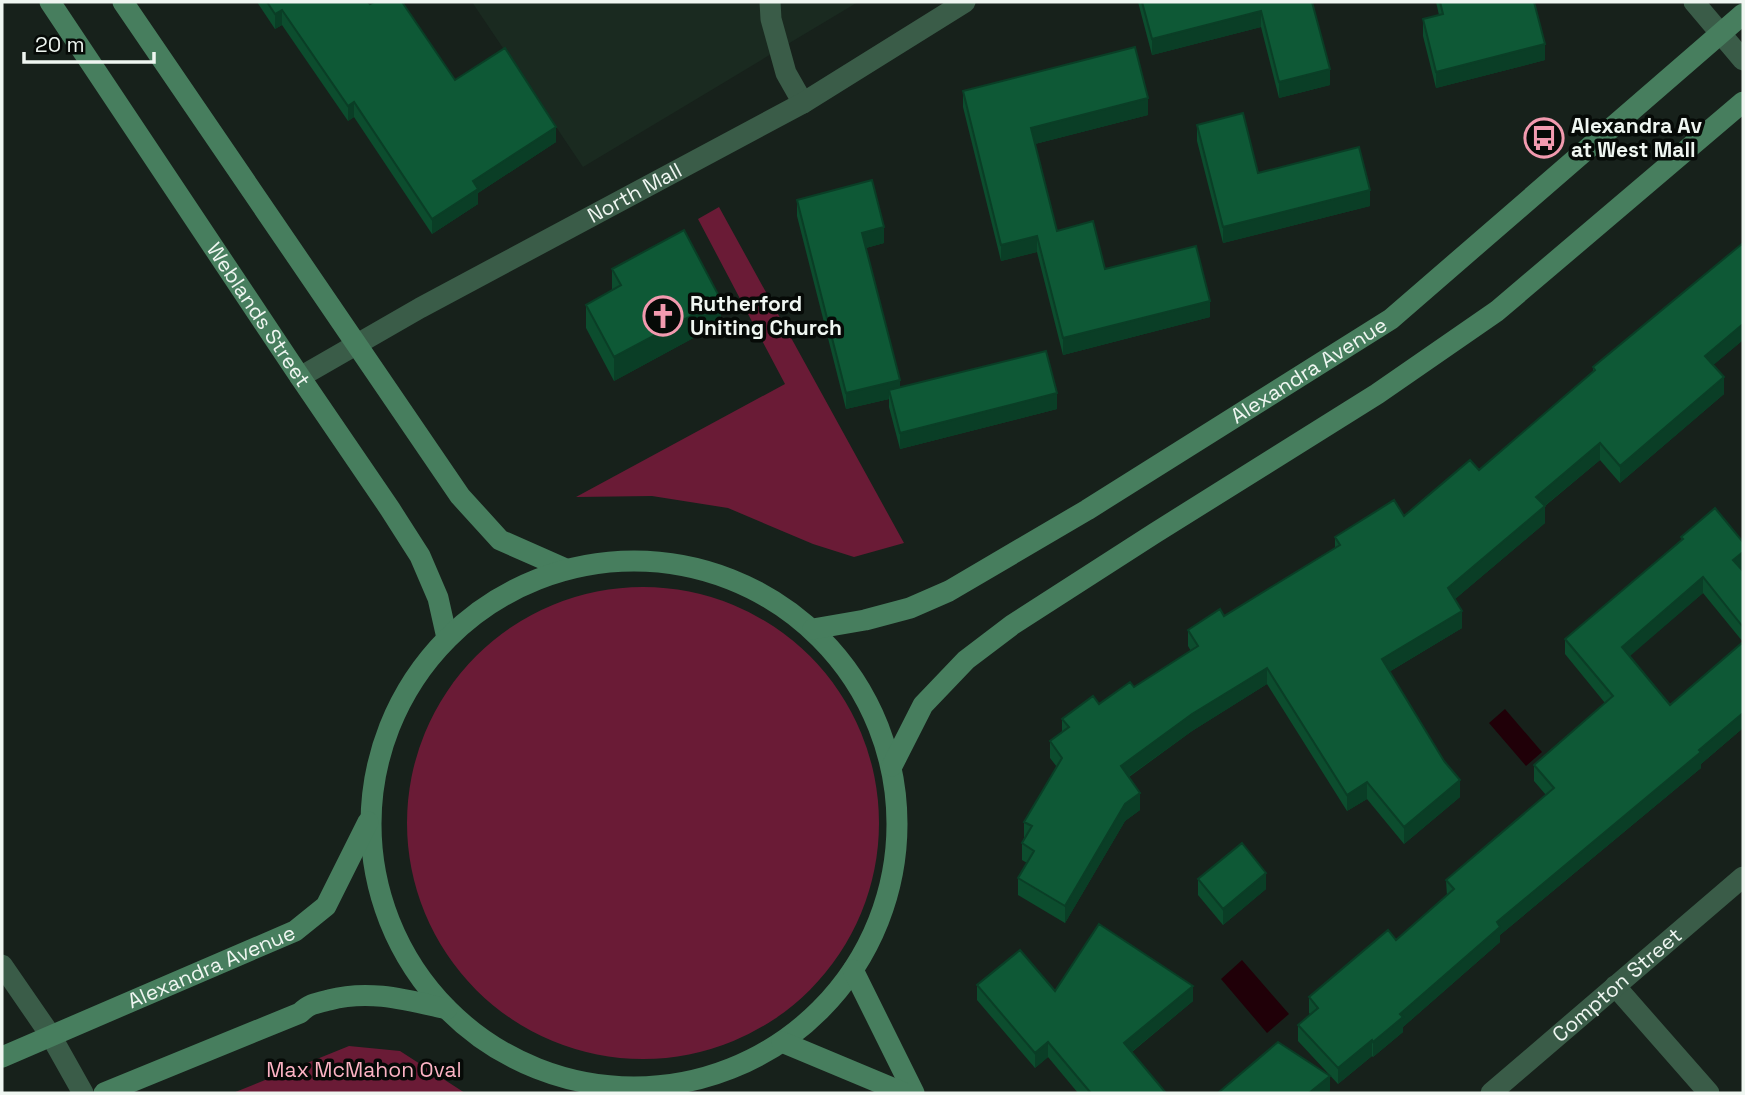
<svg xmlns="http://www.w3.org/2000/svg" width="1745" height="1095" font-family="'Space Grotesk',sans-serif">
<rect width="100%" height="100%" fill="#17211b"/>
<path fill="#1a2a20" d="M472 2H858L583 167Z"/>
<path fill="#6a1b36" d="M719 207 904 543 854 557 813 544 728 508 652 496 576 497 785 384 698 219Z
M407 823a236 236 0 1 1 472 0a236 236 0 1 1-472 0Z
M349 1046 400 1051 465 1093H233Z"/>
<path fill="#200008" d="M1505 709 1542 752 1526 766 1489 723Z
M1242 960 1289 1014 1267 1033 1221 979Z"/>
<g fill="none" stroke-linecap="round" stroke-linejoin="round">
<path stroke="#3a5c48" stroke-width="21" d="M770 2 771 19 786 73 803 103"/>
<g stroke="#3a5c48" stroke-width="21">
<path d="M1694 2 1743 60"/>
<path id="s1" d="M300 377 420 308 803 103 965 2"/>
<path d="M2 965 51 1036 83 1093"/>
<path d="M1615 986 1709 1093"/>
<path id="s2" d="M1491 1093 1743 877"/>
</g>
<g stroke="#477e5e" stroke-width="21">
<path id="s3" d="M50 2 300 377 390 509 420 556 438 598 447 638"/>
<path d="M123 2 460 496 500 540 566 569"/>
<circle cx="634" cy="824" r="263"/>
<path id="s4" d="M813 629 865 620 910 608 949 591 1087 510 1391 319 1743 14"/>
<path d="M892 766 923 705 966 660 1012 625 1155 533 1377 394 1497 311 1743 102"/>
<path d="M853 970 914 1093"/>
<path d="M782 1042 904 1093"/>
<path id="s5" d="M2 1057 295 931 326 906 368 822"/>
<path d="M104 1093 300 1013C309 1004 316 1003 329 1000 370 989 407 1000 447 1009"/>
</g>
</g>
<path fill="#0c4d2e" fill-rule="evenodd" d="M257 2H368L455 80 556 142 478 193V204L432 234 354 117 348 121 282 25 275 29Z
M1138 2H1312L1330 85 1279 98 1261 27 1152 55Z
M1436 2H1534L1545 60 1436 88 1423 36V19L1439 15Z
M963 91 1148 115 1035 144 1057 231 1105 269 1210 317 1063 355 1037 252 1001 261 963 107Z
M1197 125 1258 173 1370 206 1223 243 1197 141Z
M797 200 884 243 866 248 900 388 1057 409 900 449 889 407V399L846 409 797 216Z
M612 269 721 323 614 381 586 328V305L612 290Z
M1743 340 1713 365 1724 394 1620 483 1600 460 1545 506V523L1455 599 1462 628 1389 672 1460 797 1404 844 1367 799 1347 811 1267 684 1192 731 1129 777 1140 810 1125 821 1065 923 1018 895V878L1027 863 1022 860V843L1024 838V822L1057 767 1050 758V741L1062 732V719L1099 704 1134 687 1191 651 1188 646V630L1224 616 1335 549V537L1404 516 1479 470 1593 372V367Z
M1681 537 1741 569 1743 571V728L1701 764V768L1500 935V942L1403 1027V1032L1373 1057 1372 1056 1338 1084 1298 1041V1025L1310 1014 1309 1013V997L1396 940 1447 896 1446 880 1546 795 1534 781V765L1605 703 1565 654V639L1681 541ZM1703 593 1743 642 1670 705 1629 656Z
M1198 879 1266 889 1223 925 1198 895Z
M977 985 1193 1001 1132 1052 1166 1093H1078L1048 1057 1035 1068 977 1000Z"/>
<path fill="#0a3e26" d="M282 10V25L275 29V14Z
M1261 11V27L1152 55V39Z
M1545 44V60L1436 88V72Z
M1330 69V85L1279 98V82Z
M1148 98V115L1031 145V128Z
M354 102V117L348 121V106Z
M556 127V142L478 193V204L432 234V219L473 181Z
M1370 190V206L1223 243V227Z
M884 227V243L862 249V233Z
M1037 236V252L1001 261V245Z
M721 300V323L614 381V357Z
M1210 301V317L1063 355V338Z
M1743 324V340L1705 372V356Z
M1724 377V394L1620 483V466Z
M900 380V396L889 390V399L846 409V393Z
M1057 393V409L900 449V433Z
M1600 443V460L1536 513V497Z
M1545 506V523L1448 605V588Z
M1743 552V567L1733 576V560Z
M1703 577V593L1622 663V647Z
M1462 611V628L1382 676V659Z
M1267 668V684L1192 731 1121 782V766L1192 714Z
M1743 713V728L1701 764V768L1500 935V942L1403 1027V1032L1373 1057V1042L1400 1014 1497 922Z
M1460 780V797L1404 844V827Z
M1367 782V799L1347 811V795Z
M1140 793V810L1125 821 1065 923V906L1125 804Z
M1266 873V889L1223 925V909Z
M1193 986V1001L1124 1058V1043Z
M1372 1040V1056L1338 1084V1068Z
M1048 1042V1057L1035 1068V1053Z
M1330 1076V1091L1327 1093H1309Z"/>
<path fill="#0e5936" stroke="#0a3e26" stroke-width="2" d="M267 2H368L370 4 374 2H402L455 80 505 48 556 127 473 181 478 189 432 219 354 102 348 106 282 10 275 14Z
M1142 2H1312L1330 69 1279 82 1261 11 1152 39Z
M1440 2H1534L1545 44 1436 72 1423 19 1443 14Z
M1135 47 1148 98 1031 128 1057 231 1093 221 1105 269 1196 246 1210 301 1063 338 1037 236 1001 245 963 91Z
M1243 113 1258 173 1359 147 1370 190 1223 227 1197 125Z
M872 180 884 227 862 233 900 380 846 393 797 200Z
M684 230 721 300 614 357 586 305 621 285 612 269Z
M1743 243V324L1705 356 1724 377 1620 466 1600 443 1536 497 1545 506 1448 588 1462 611 1382 659 1444 761 1460 780 1404 827 1367 782 1347 795 1267 668 1192 714 1121 766 1140 793 1125 804 1065 906 1018 878 1034 851 1022 843 1032 826 1024 822 1062 758 1050 741 1069 727 1062 719 1093 696 1099 704 1130 682 1134 687 1198 646 1188 630 1220 609 1224 616 1340 545 1335 537 1394 500 1404 516 1470 460 1479 470 1595 370 1593 367Z
M1046 351 1057 393 900 433 889 390Z
M1715 508 1743 542V552L1733 560 1743 571V627L1703 577 1622 647 1670 705 1743 642V713L1699 750 1701 752 1497 922 1500 927 1400 1014 1403 1017 1373 1042 1372 1040 1338 1068 1298 1025 1318 1008 1309 997 1388 930 1396 940 1454 889 1446 880 1554 788 1534 765 1613 696 1565 639 1683 539 1681 537Z
M1242 843 1266 873 1223 909 1198 879Z
M1099 924 1193 986 1124 1043 1166 1093H1089L1090 1092 1048 1042 1035 1053 977 985 1020 950 1055 991Z
M1278 1042 1330 1076 1309 1093H1218Z"/>
<defs>
<g id="bus-ring" transform="scale(2.0125)"><circle r="9.5" fill="#060a07" stroke="#f29aaf" stroke-width="1.5"/><path d="M-5-6H5V4H4V6H2V4H-2V6H-4V4H-5ZM-3.5-4V0h7V-4ZM-3.5 1.2v1.5H-2V1.2ZM2 1.2v1.5H3.5V1.2Z" fill="#f29aaf"/></g>
<g id="church-ring" transform="scale(2.0125)"><circle r="9.5" fill="#060a07" stroke="#f29aaf" stroke-width="1.5"/><path d="M-1.2-6h2.4v3.5h3.3v2.4h-3.3V6h-2.4V-.1h-3.3v-2.4h3.3Z" fill="#f29aaf"/></g>
</defs>
<g fill-rule="evenodd">
<use href="#bus-ring" x="1544" y="138"/>
<use href="#church-ring" x="663" y="316"/>
</g>
<g text-anchor="middle" stroke-width="7" stroke-linejoin="round" paint-order="stroke">
<g font-size="21" font-weight="bold" fill="#eff6f1" stroke="#060a07" text-anchor="start">
<text x="1571" y="133">Alexandra Av<tspan x="1571" dy="24">at West Mall</tspan></text>
<text x="690" y="311">Rutherford<tspan x="690" dy="24">Uniting Church</tspan></text>
</g>
<g font-size="21" fill="#eff6f1" stroke="#060a07">
<text dy="7" stroke="none"><textPath href="#s1" startOffset="382">North Mall</textPath></text>
<text dy="7" stroke="none"><textPath href="#s3" startOffset="376">Weblands Street</textPath></text>
<text dy="7" stroke="none"><textPath href="#s4" startOffset="564">Alexandra Avenue</textPath></text>
<text dy="7" stroke="none"><textPath href="#s5" startOffset="228">Alexandra Avenue</textPath></text>
<text dy="7" stroke="none"><textPath href="#s2" startOffset="166">Compton Street</textPath></text>
</g>
<g font-size="21" fill="#fcb3c4" stroke="#060a07">
<text x="364" y="1077">Max McMahon Oval</text>
</g>
</g>
<rect width="1745" height="1095" fill="none" stroke="#eff6f1" stroke-width="7"/>
<path d="M24 52v10h130v-10" fill="none" stroke="#eff6f1" stroke-width="3.5"/>
<text x="35" y="52" font-size="21" fill="#eff6f1" stroke="#060a07" stroke-width="5" paint-order="stroke">20 m</text>
</svg>
